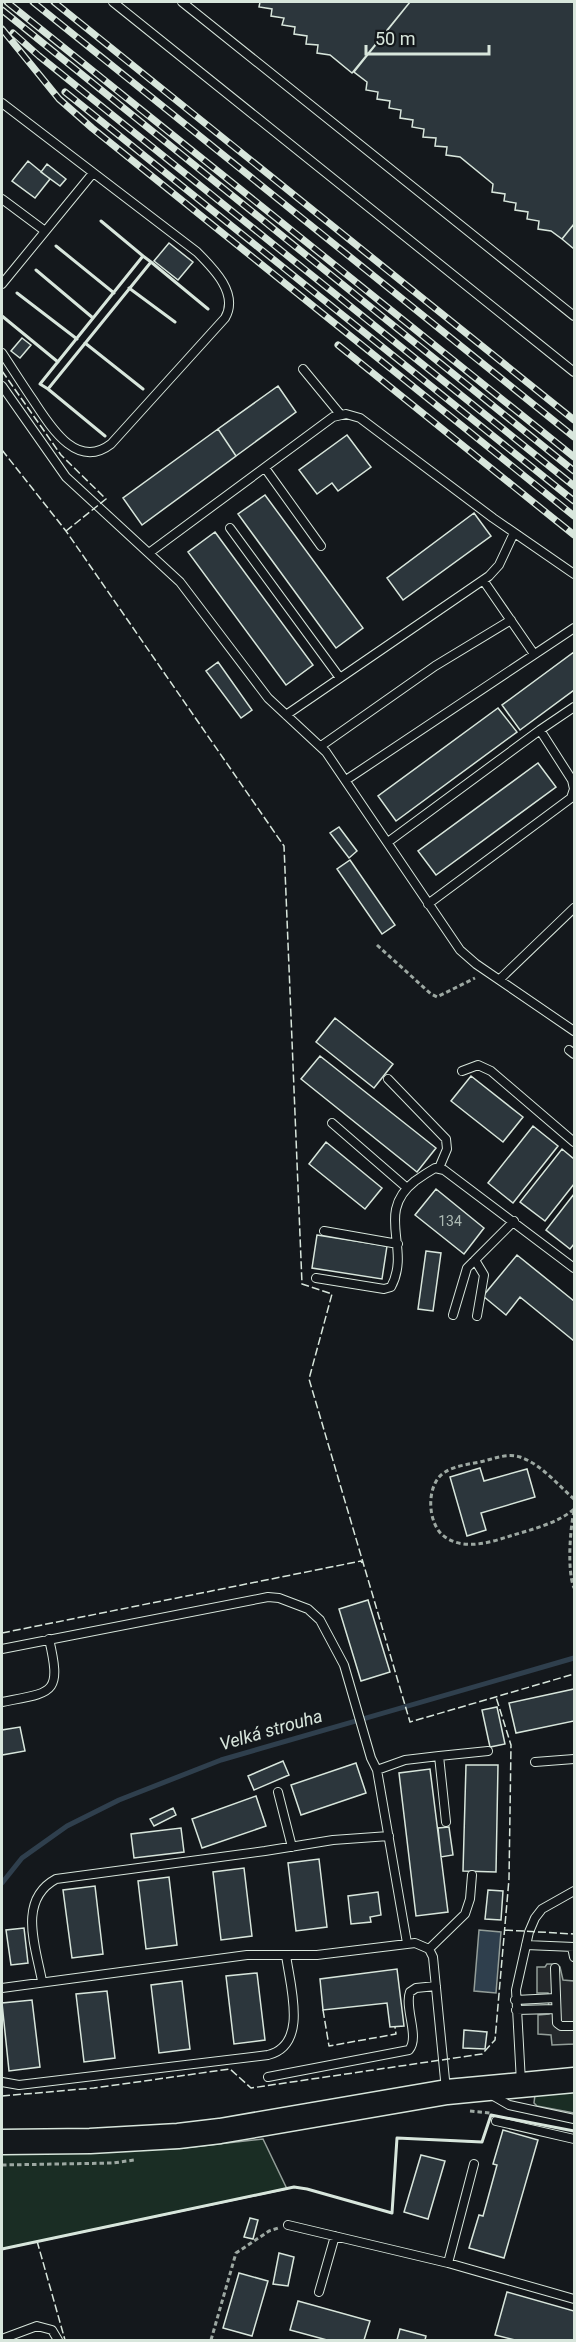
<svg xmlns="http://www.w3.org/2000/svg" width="576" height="2342" font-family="Roboto,sans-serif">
<rect width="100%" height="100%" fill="#14181c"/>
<path fill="#1a2d24" stroke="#939e99" stroke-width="1.5" d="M574 2091V2113L537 2106 534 2103 535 2095Z
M263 2139 287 2189 2 2249V2152L174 2149Z"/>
<path fill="#24282b" stroke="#939e99" stroke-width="1.5" d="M547 1964H555L560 1967 563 1980 574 1981V2044L552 2045 551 2035 538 2034V2015L549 2014 548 1993H537V1967H545Z"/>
<path fill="#2f3f4d" stroke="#939e99" stroke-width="1.5" d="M479 1930 501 1932 496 1993 474 1991Z"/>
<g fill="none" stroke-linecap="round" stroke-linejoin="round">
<path stroke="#2f3f4d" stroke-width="5" d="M2 1883 22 1858 67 1826 119 1800 221 1760 574 1658"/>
</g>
<path fill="#2c363c" stroke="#d8e6dc" stroke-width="1.5" d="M260 2H410L352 73 330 55 317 53 318 45 306 44 307 36 294 34 295 27 282 25 284 18 271 16 272 9 259 7Z
M410 2H574V224L562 239 551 231 538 229 539 221 527 219 528 212 515 210 516 203 504 201 505 194 492 192 493 184 460 157 446 155 447 147 435 146 436 138 423 137 424 129 412 127 413 120 400 118 401 110 389 108 390 101 377 99 378 92 366 90 367 82 354 72Z
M28 161 50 179 35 198 12 181Z
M47 164 66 179 60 186 41 172Z
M574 224V249L562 239Z
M169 243 193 262 178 280 154 261Z
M22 338 31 345 20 358 11 351Z
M278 386 296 412 236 456 218 429Z
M218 429 236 456 142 525 123 498Z
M347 435 371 467 338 491 332 483 317 494 299 470Z
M265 495 363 628 336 648 238 514Z
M474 513 491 536 403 600 387 578Z
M215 532 313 665 286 685 188 552Z
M574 652V690L520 730 502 705Z
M218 662 252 710 241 718 206 671Z
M498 708 517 732 396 821 378 796Z
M538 763 556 787 436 875 418 851Z
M339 827 357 851 349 858 330 833Z
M350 860 395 925 382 934 337 869Z
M335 1018 393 1064 374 1088 316 1042Z
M320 1056 436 1148 417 1172 301 1079Z
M471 1076 523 1117 503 1142 451 1101Z
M533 1126 558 1146 513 1203 488 1183Z
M326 1142 382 1188 365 1209 309 1164Z
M562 1149 574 1159V1184L545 1221 520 1202Z
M436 1189 484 1228 464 1254 415 1215Z
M574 1194V1244L570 1249 546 1230Z
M317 1235 387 1246 382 1279 312 1268Z
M426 1251 441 1253 433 1311 418 1309Z
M517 1255 574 1301V1341L520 1297 506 1315 483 1296Z
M480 1468 484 1481 527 1469 535 1497 481 1513 486 1530 467 1536 450 1477Z
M368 1600 390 1672 361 1681 339 1609Z
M574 1689V1721L516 1733 509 1703Z
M497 1707 505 1744 490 1747 482 1710Z
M20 1727 25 1751 2 1755V1730Z
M283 1761 289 1775 254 1790 248 1776Z
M356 1763 366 1793 301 1815 291 1785Z
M466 1765H498L496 1872 463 1871Z
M430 1769 448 1912 416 1916 399 1773Z
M256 1796 266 1826 202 1848 192 1819Z
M173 1808 176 1815 154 1826 150 1819Z
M449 1827 453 1855 441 1857 438 1828Z
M181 1828 184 1852 134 1858 131 1834Z
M319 1859 327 1927 296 1931 288 1863Z
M244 1868 252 1936 221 1940 213 1872Z
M169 1877 177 1945 146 1949 138 1881Z
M95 1886 103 1954 72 1958 63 1890Z
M488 1890 503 1891 501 1920 485 1919Z
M378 1892 381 1915 370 1917 371 1922 351 1924 348 1896Z
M24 1928 28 1963 11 1965 6 1930Z
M397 1969 404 2026 390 2027 387 2003 323 2010 320 1979Z
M257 1973 265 2040 234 2044 226 1976Z
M182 1981 190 2049 159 2053 151 1985Z
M107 1991 115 2058 84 2062 76 1994Z
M32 2000 40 2067 9 2071 2 2003Z
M464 2030 487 2032 485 2049 463 2048Z
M503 2130 538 2140 504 2258 469 2248 479 2215 483 2216 497 2165 493 2164Z
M421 2155 445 2161 428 2219 404 2212Z
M250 2218 258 2220 253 2239 244 2237Z
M279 2253 294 2257 288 2286 273 2284Z
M239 2273 268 2281 252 2336 223 2328Z
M507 2292 574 2311V2340H515L495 2335Z
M298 2301 370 2321 364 2340H327L290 2330Z
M400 2329 426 2336 425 2340H397Z"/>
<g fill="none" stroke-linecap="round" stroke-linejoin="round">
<g stroke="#d8e6dc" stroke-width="10">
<path id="lane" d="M113 2 574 372
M182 2 574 316
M2 103 197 252C214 269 239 294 225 318L111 444C76 471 49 424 33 400 22 384 12 368 2 353
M2 199 45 231
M2 284 93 173
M303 369 340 414
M2 386 66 477 180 582 268 698 326 752 460 950 476 964 574 1031
M265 468 321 546
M230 528 340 678
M149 553 333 417 346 414 360 418 493 518 574 574
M483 580 534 654
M286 715 489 576 499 565 514 533
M321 746 435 666 511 620
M346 780 574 628
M388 842 540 730 574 707
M428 904 571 798 574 789 572 780 540 730
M500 979 574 908
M569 1050 574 1054
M462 1071 478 1065 491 1071 574 1142
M388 1079 446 1139 447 1149 439 1168
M332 1123 407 1188
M324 1231 398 1244
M475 1260 484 1275 477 1316
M316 1278 384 1289 391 1287C412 1248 374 1213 415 1181 422 1176 428 1172 435 1168L444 1170 574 1268
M453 1315 467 1268 514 1221
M2 1649 268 1597 279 1598 308 1609 320 1620 344 1665 371 1758 377 1770
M2 1702C53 1692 62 1695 49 1639
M439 1756 488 1751
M535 1762 574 1759
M278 1792 292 1847
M407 1943 377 1770 405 1760 439 1756 446 1822
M526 1945 574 1947
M572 1947 574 1957
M429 1949 465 1914 470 1899 472 1875
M555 1968 557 2023 561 2026H574
M42 1981C36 1948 17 1900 56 1879L265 1851 333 1840 389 1836
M2 1988 247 1955H317L415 1943 429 1949 433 1957 446 2090
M515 2000 556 1998
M516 2010 556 2009
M268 2077 409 2050C420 2037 404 2008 410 1992L416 1988 436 1986
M2 2082 19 2085 268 2055C309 2045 290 1986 286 1955
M521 2082 516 1990 529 1932 535 1918 542 1909 574 1891
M490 2094 509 2105 574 2119
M496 2121 574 2139
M288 2225 448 2263 574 2299
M448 2263 474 2164
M319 2292 335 2236
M2 2339 37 2326 52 2330 58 2340"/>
</g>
<g stroke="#d8e6dc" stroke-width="27">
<path id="primary" d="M2 2142 90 2141 178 2136 220 2131 447 2092 574 2080"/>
</g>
<path stroke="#9da8a2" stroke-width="3" stroke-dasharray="4.5 3" stroke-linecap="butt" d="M377 945 431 994 437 997 475 978
M574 1499C558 1485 541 1464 520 1457 508 1453 496 1458 484 1461 472 1464 456 1465 445 1472 425 1484 427 1525 445 1537 464 1550 488 1543 507 1537 529 1530 557 1524 574 1509
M574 1511C570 1530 567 1570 574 1588
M470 2111 490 2113
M2 2165 113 2163 134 2160
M211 2340 236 2253 269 2231 278 2228"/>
<use href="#lane" stroke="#14181c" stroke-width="8"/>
<use href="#primary" stroke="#14181c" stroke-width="24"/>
<g stroke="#d8e6dc" stroke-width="7">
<path id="rail" d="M7 2 574 457
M33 2 574 437
M54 2 574 420
M2 10 574 471
M2 29 59 99 92 128 574 516
M13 33 39 56 574 486
M65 92 574 501
M338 345 574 535"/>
</g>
<use href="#rail" stroke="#14181c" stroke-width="4.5" stroke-dasharray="14" stroke-linecap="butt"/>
<path stroke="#d8e6dc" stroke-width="1.5" stroke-dasharray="8 3" stroke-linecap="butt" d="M2 371 61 455 106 499 66 531
M2 450 66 531 284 846 302 1284 332 1294 309 1379 410 1722 574 1674
M2 1633 361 1561 362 1563
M505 1930 574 1934
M323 2010 329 2046 396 2034 395 2027
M2 2096 94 2088 230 2069 251 2088 482 2054 495 2040 509 1879 511 1745 496 1697
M37 2241 65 2340
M2 2249 294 2187 307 2189 392 2213 397 2138 482 2142 491 2115 574 2131"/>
<path stroke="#d8e6dc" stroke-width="3" d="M101 221 143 256
M56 246 114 293
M143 256 151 262 48 389 40 384Z
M151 262 208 309
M36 270 93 318
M129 288 175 322
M17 293 77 339
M2 316 58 362
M85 343 143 389
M48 389 105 436
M2 2249 294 2187 307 2189 392 2213 397 2138 482 2142 491 2115 574 2131"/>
</g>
<g text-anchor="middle" stroke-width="4.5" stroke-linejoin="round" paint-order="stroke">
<g font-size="14" fill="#adbab4">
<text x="450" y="1226">134</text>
</g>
<g font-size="18" font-style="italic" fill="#d8e6dc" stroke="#14181c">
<text transform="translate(271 1730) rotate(-16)" y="6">Velká strouha</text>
</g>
</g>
<rect width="576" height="2342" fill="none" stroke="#d8e6dc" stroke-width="6"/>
<path d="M366 45v9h123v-9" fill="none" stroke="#d8e6dc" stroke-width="3"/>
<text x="375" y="45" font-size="18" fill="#d8e6dc" stroke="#14181c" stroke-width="4.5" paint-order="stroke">50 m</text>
</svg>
